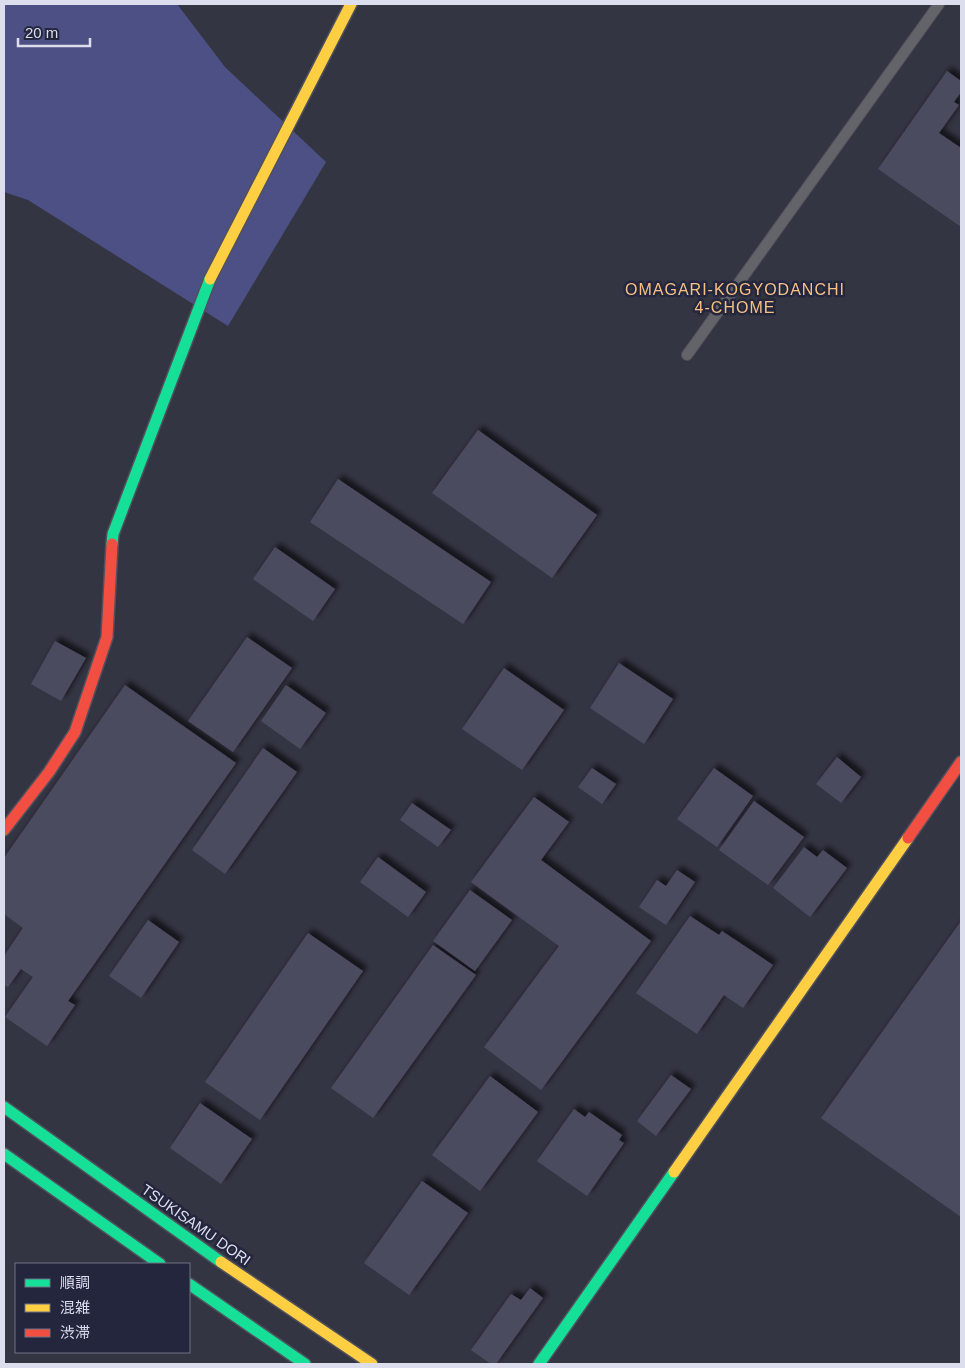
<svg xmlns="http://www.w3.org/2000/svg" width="965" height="1368" font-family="Helvetica,'Noto Sans JP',sans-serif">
<defs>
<filter id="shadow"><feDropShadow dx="4.5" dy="-4.5" stdDeviation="2.5" flood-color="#0009"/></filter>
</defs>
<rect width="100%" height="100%" fill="#343543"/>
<path fill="#4d5084" d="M4 4H177L225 67 326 162 228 326 28 200 4 192Z"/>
<path fill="#4b4b60" filter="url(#shadow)" d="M947 71 961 81V92L954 102 959 105 939 133 961 148V227L878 169Z
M478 430 597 515 552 578 432 493Z
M338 479 491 582 463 624 310 522Z
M275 547 335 589 313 621 253 579Z
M247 637 292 668 233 752 188 721Z
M55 641 86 658 61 701 31 684Z
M619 663 673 699 644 744 590 708Z
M504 668 564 710 522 770 462 729Z
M125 685 236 763 68 1001 75 1005 47 1046 5 1017 33 977 21 969 8 987 4 985V956L23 928 4 914V858Z
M286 685 326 713 300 749 261 721Z
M263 748 297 772 225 874 192 850Z
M837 757 861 777 841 803 816 784Z
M592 768 616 784 602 804 578 787Z
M714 768 753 796 717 847 677 819Z
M534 797 569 822 541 860 651 941 541 1090 484 1047 559 946 471 882Z
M754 801 804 837 768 885 719 850Z
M412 803 451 830 438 847 400 820Z
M804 847 817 857 823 850 847 868 810 917 773 888Z
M378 857 426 892 408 917 360 882Z
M677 870 695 882 666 925 639 907 657 880 666 886Z
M470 890 512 920 475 971 433 941Z
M690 916 719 935 722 931 773 965 743 1008 724 995 697 1034 636 993Z
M148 920 179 942 141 998 109 976Z
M961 921V1217L821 1118Z
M308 933 363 971 260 1120 205 1082Z
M433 945 476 975 373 1118 331 1088Z
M671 1075 691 1089 656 1136 637 1121Z
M490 1076 538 1112 480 1191 432 1155Z
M200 1103 252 1139 221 1184 170 1148Z
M574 1109 585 1117 589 1112 622 1135 619 1140 624 1143 587 1196 537 1161Z
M422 1181 468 1213 409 1295 364 1263Z
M530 1288 543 1298 496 1364H491L471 1350 511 1294 521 1300Z"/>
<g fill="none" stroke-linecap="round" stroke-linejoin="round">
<g stroke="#51515d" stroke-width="12">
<path id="lane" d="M687 355 939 4"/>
</g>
<g stroke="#51515d" stroke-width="14">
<path id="fast" d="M112 544 113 534 210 279
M4 1107 221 1262
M4 1154 160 1264
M189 1284 305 1364
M539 1364 674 1172"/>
</g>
<g stroke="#51515d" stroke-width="14">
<path id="slow" d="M210 279 351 4
M674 1172 908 838
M221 1262 372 1364"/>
</g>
<g stroke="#51515d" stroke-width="14">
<path id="jam" d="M4 830 49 772 75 732 107 637 112 544
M908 838 961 762"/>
</g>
<use href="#lane" stroke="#636469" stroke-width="10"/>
<use href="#fast" stroke="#16e098" stroke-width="11"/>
<use href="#slow" stroke="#ffcf43" stroke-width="11"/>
<use href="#jam" stroke="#f24e42" stroke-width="11"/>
</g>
<g text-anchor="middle" stroke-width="5" stroke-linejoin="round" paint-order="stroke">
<g font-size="15" fill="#dcdeee" stroke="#24263e">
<text transform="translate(196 1225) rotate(35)" y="5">TSUKISAMU DORI</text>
</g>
<g font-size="16" letter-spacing="1" fill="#f7c184" stroke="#24263e">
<text x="735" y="295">OMAGARI-KOGYODANCHI<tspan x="735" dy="18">4-CHOME</tspan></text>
</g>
</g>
<rect width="965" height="1368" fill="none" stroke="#dcdeee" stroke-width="10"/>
<rect x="15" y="1263" width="175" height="90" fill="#24263e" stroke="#6e7084"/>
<rect x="25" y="1279" width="25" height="8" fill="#16e098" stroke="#6e7084"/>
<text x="60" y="1288" font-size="15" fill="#dcdeee">順調</text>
<rect x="25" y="1304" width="25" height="8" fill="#ffcf43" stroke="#6e7084"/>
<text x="60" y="1313" font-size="15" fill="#dcdeee">混雑</text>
<rect x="25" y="1329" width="25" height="8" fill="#f24e42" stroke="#6e7084"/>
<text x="60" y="1338" font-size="15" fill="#dcdeee">渋滞</text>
<path d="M18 38v8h72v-8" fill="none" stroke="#dcdeee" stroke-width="2.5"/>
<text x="25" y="38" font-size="15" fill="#dcdeee" stroke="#24263e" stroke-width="4" paint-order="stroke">20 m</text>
</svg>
